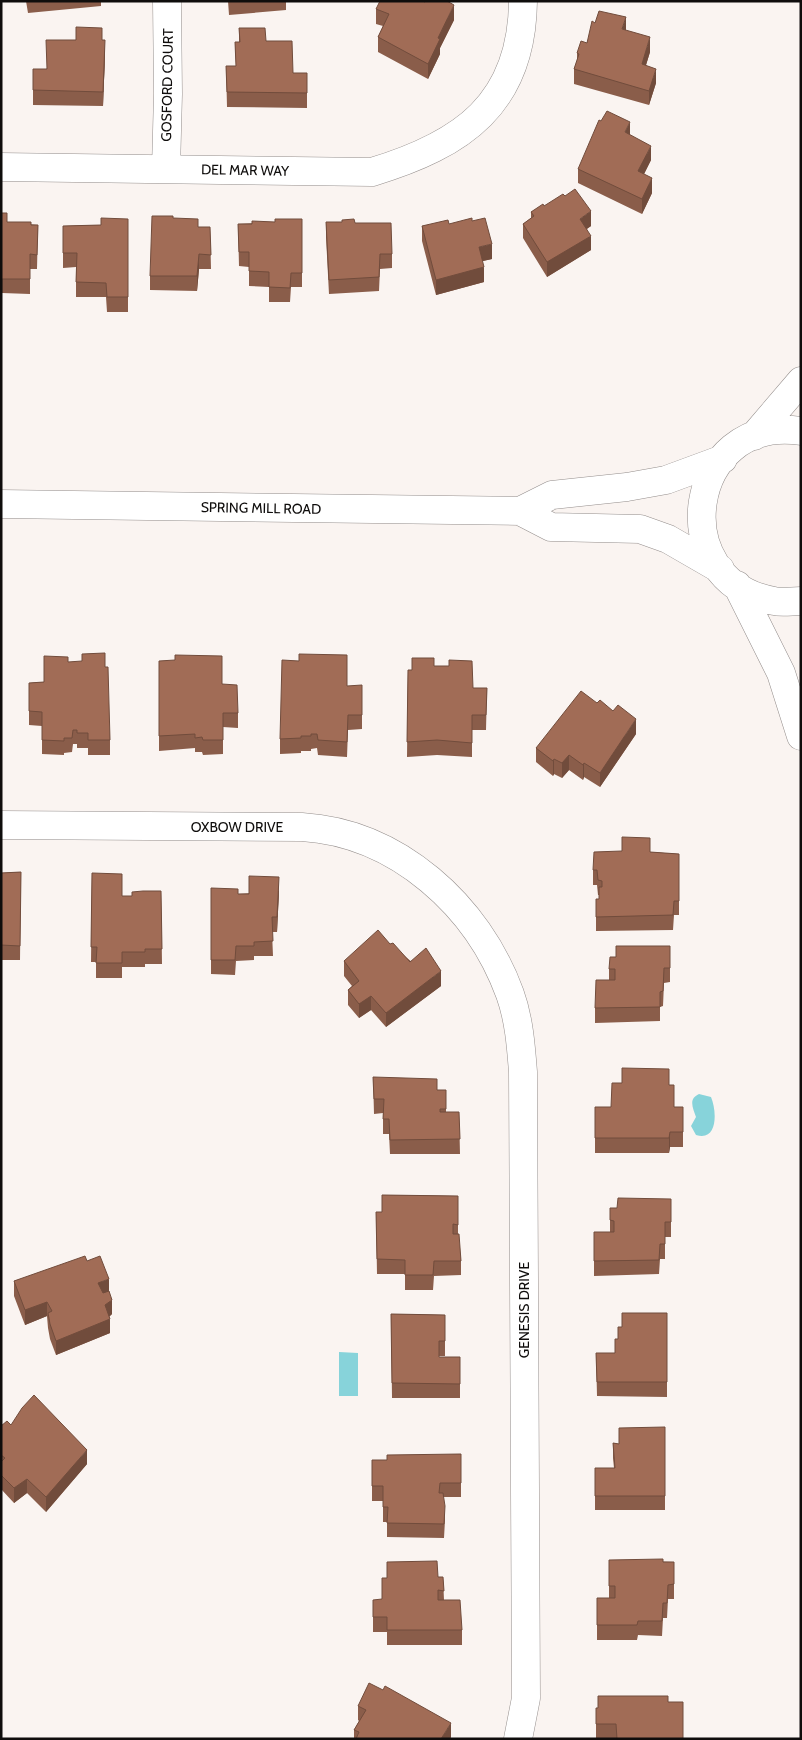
<svg xmlns="http://www.w3.org/2000/svg" width="802" height="1740" font-family="Cabin,sans-serif">
<rect width="100%" height="100%" fill="#faf4f1"/>
<path fill="#87d3da" d="M699 1094 711 1097C717 1111 718 1142 696 1135L691 1126 696 1117C693 1108 688 1099 699 1094Z
M339 1352 358 1353V1396H339Z"/>
<g fill="none" stroke-linecap="round" stroke-linejoin="round">
<g stroke="#948e8c" stroke-width="29">
<path id="minor" d="M1 167 372 172C462 145 522 104 523 1
M166 169 168 94 167 1
M1 825 302 827C398 833 478 906 510 994 519 1019 521 1046 523 1072L526 1698 518 1739"/>
</g>
<g stroke="#948e8c" stroke-width="29">
<path id="tertiary" d="M801 431C686 414 663 582 774 601 782 603 792 601 801 601
M754 436 801 381
M1 504 520 511 551 527 640 529 668 539 720 569
M520 511 552 495 627 487 666 480 723 459
M737 585 781 673 801 736"/>
</g>
<use href="#minor" stroke="#fff" stroke-width="28"/>
<use href="#tertiary" stroke="#fff" stroke-width="28"/>
</g>
<path fill="#8a5d4a" d="M26 1H101V6L28 13Z
M228 1H286V10L229 15Z
M376 9 454 20 440 48V54L428 79 378 52V37L383 26 376 24Z
M595 23 626 31 650 52 646 65 656 83 649 105 574 84V69L577 61V53L587 43Z
M239 28 266 41 293 73H307V108L227 107 226 66H236L235 42H239Z
M102 40 105 55 103 106 33 105V69H46Z
M630 135 651 160 644 174 652 193 642 214 578 183V169Z
M544 206 591 226 587 229 591 250 547 277 523 238V224L531 218V212Z
M1 213 7 222 38 225 37 269H30V294L2 293V308H1Z
M173 218 198 227H210L211 269H199L197 291 150 290V276Z
M128 219V312H107L106 297H76V267L63 268V226L101 225Z
M302 219V287H291L290 302H269V287L249 286V267L239 266 238 224 275 222Z
M326 222 355 223 392 254V268L380 269 379 291 329 294 326 237Z
M449 224 492 259 482 261 484 282 436 295 422 241V226Z
M159 661 222 684 238 713V728L223 727V754L203 755 202 752H195V748L159 751Z
M68 662 105 667 110 740V755H88V748H77V744H73L72 752 64 753V755L42 754V726L29 725V683L44 682Z
M434 666 473 688H487L486 730H472V757L437 755 407 757 408 670H412Z
M347 686 362 715V729L348 730 347 757 318 755 317 748 311 749V751H301V753L280 754V739Z
M636 734 600 787 584 777 583 780 569 770 562 778 554 774 553 776 536 762V748Z
M650 852 679 854V915H674L673 930 596 931V899H599V895H598L597 885H593V870Z
M21 872 20 960H1V873Z
M92 873 122 896H132L161 891 162 964H145V967H122V978H96V962H91Z
M211 888 238 894 279 891 277 932H272L273 956H254V960L236 961 235 975 211 974Z
M390 944 441 986 386 1027 371 1010 359 1018 348 1005V990L352 986 344 976V961Z
M670 946V982L664 983 663 1006 660 1007V1021L595 1023V1008L609 980V969L616 957Z
M622 1068 669 1085 674 1107H683V1147H670L669 1153H595V1107H611L622 1083Z
M373 1077 437 1090H446V1112H459L460 1154H390L389 1134H383V1113L374 1114Z
M382 1195 458 1196V1234L461 1261V1275L434 1276 433 1290H405V1274H377L376 1212H382Z
M671 1199V1237H665V1259H660L659 1274 594 1276V1232H610V1208H617Z
M87 1261 109 1291 112 1314 109 1317 110 1333 56 1355 50 1339 48 1328 47 1316 25 1325 14 1296V1281Z
M667 1313V1397L597 1396 596 1353H615L618 1339 622 1327Z
M391 1314 445 1315V1356H439V1357H460V1398H392Z
M11 1425 87 1464 46 1512 27 1493 14 1503 1 1489V1426Z
M665 1427V1510H595V1468H614L613 1458V1443L619 1444Z
M461 1454V1497H443L445 1520 444 1538 387 1537V1522H383V1501H372V1460H387Z
M609 1560 674 1562V1599H668L667 1618H663L662 1636 638 1635 637 1640H597V1598H609Z
M387 1562 438 1577H443L444 1600 462 1630V1645H387V1632H373V1615L382 1599 387 1578Z
M668 1702 683 1739H596V1708Z
M358 1706 451 1737 450 1739H354V1730L359 1721 358 1720Z"/>
<path fill="#714c3c" d="M454 5V20L440 48V54L428 79V64L438 38Z
M626 17V32L622 29Z
M650 37V52L642 78V64Z
M105 40V55L103 106V92Z
M656 69V83L649 105V91Z
M630 122V137L625 132Z
M651 146V160L638 186V171Z
M652 178V193L642 214V199Z
M591 211V226L580 233V219Z
M591 236V250L547 277V262Z
M492 244V259L479 262V247Z
M199 254V269L197 291V276Z
M484 267V282L436 295V280Z
M636 719V734L600 787V773Z
M569 755V770L562 778V763Z
M554 759V774L553 776V761Z
M584 763V777L583 780V765Z
M279 877V891L277 932V917Z
M441 971V986L386 1027V1013Z
M371 996V1010L359 1018V1004Z
M670 1132V1147L669 1153V1138Z
M109 1279V1294L98 1297V1283Z
M112 1300V1314L105 1320V1305Z
M47 1302V1316L25 1325V1310Z
M110 1319V1333L56 1355V1341Z
M87 1450V1464L46 1512V1497Z
M27 1479V1493L14 1503V1488Z
M451 1723V1737L450 1739H441Z"/>
<path fill="#a16c56" stroke="#714c3c" d="M380 1H422L425 2V1H447L454 5 438 38 440 39 428 64 378 37 389 14 376 9Z
M599 11 626 17 622 29 650 37 642 64 656 69 649 91 574 69 579 54 577 53 581 41 587 43 592 21 595 23Z
M76 27 102 28V40H105L103 92 33 90V69H47L46 40H76Z
M239 28H265L266 41H292L293 73H307V93L227 92 226 66H236L235 42H240Z
M607 111 630 122 625 132 651 146 638 171 652 178 642 199 578 169 599 120 601 121Z
M575 189 591 211 580 219 591 236 547 262 523 224 534 216 531 212 543 204 544 206 563 194 565 196Z
M1 213H7V222H31V225H38L37 255 30 254V279H2V293H1Z
M152 216H173V218L198 219V227H210L211 255 199 254 197 276H150Z
M101 218 128 219V297H107L106 283 76 282 77 253H63V226L101 225Z
M472 218V221L485 218 492 244 479 247 484 267 436 280 422 226 448 220 449 224Z
M275 219H302V273H291L290 288 269 287V272L249 271V252H239L238 224H252V221L275 222Z
M354 219 355 223H391L392 254H380L379 277 329 280 326 222H342V220Z
M105 653V667H108L110 740H88V733H77V730H73L72 738H64V741L42 740V712L29 711V683L44 682V656L68 657V662L82 661V654Z
M299 654 347 655V686L362 685V715H348L347 742 318 740 317 734H311V736H301V738L280 739 282 660 299 661Z
M175 655 222 656V684L237 685 238 713H223V740H203L202 737 195 738V734L159 736V661L175 660Z
M412 658H434V666H449V660L472 661 473 688H487L486 715H472V743L437 740 407 742 408 670H412Z
M581 691 597 703 600 700 613 711 618 705 636 719 600 773 584 763 583 765 569 755 562 763 554 759 553 761 536 748Z
M622 837 650 838V852L679 854V901H674L673 915 596 917V899H599V887H602V881L598 880 597 870H593L594 852 622 851Z
M21 872 20 946 1 945V873Z
M92 873 122 874V896H132V892L143 891H161L162 949H145V952H122V963H96L97 947H91Z
M249 876 279 877 277 917H272L273 941 254 942V946H236L235 960H211V888L238 889V894H249Z
M378 930 390 944 393 943 410 962 426 948 441 971 386 1013 371 996 359 1004 348 990 359 981 344 961Z
M616 946H670V968H664L663 991 660 992V1007L595 1008 596 980H615V969H609L610 957H616Z
M622 1068 669 1069V1085H674V1107H683V1132H670L669 1138H595V1107H611L612 1083H622Z
M373 1077 437 1079V1090H446V1109H440V1112H459L460 1139 390 1140 389 1119H383L384 1099H374Z
M382 1195 458 1196V1225L453 1224V1234H459L461 1261H434L433 1275H405V1260L377 1259 376 1212H382Z
M618 1198 671 1199V1222H665V1244H660L659 1260 594 1261V1232H614V1221L610 1220V1208H617Z
M85 1256 87 1261 100 1256 109 1279 98 1283 103 1293 109 1291 112 1300 105 1305 110 1319 56 1341 50 1324 48 1313 52 1311 47 1302 25 1310 14 1281Z
M622 1313H667V1382H597L596 1353H615V1339H618V1327H622Z
M391 1314 445 1315V1341H439V1357H460V1384L392 1383Z
M34 1395 87 1450 46 1497 27 1479 14 1488 1 1475V1462L5 1458 1 1455V1426L7 1421 11 1425 22 1408Z
M665 1427V1496H595V1468H615L613 1443 619 1444V1428Z
M461 1454V1483H440L439 1493H443L445 1506 444 1524 387 1523 388 1507H383V1486H372V1460H387V1455Z
M663 1559V1562H674V1584L668 1585 667 1603H663L662 1621H638L637 1625H597V1598H615V1586H609V1560Z
M437 1561 438 1577H443L444 1591 438 1590V1600H460L462 1630H387V1617H373V1600L382 1599V1578H387V1562Z
M369 1683 383 1690 385 1686 451 1723 441 1739H356L359 1732 354 1730 366 1710 358 1706Z
M598 1696H668V1702H683V1739H617L616 1724H596V1708H598Z"/>
<g text-anchor="middle" stroke-width="5" stroke-linejoin="round" paint-order="stroke">
<g font-size="14" fill="#0f0d0c" stroke="#fff">
<text transform="translate(167 85) rotate(-89)" y="5">GOSFORD COURT</text>
<text transform="translate(245 170) rotate(1)" y="5">DEL MAR WAY</text>
<text transform="translate(261 508) rotate(1)" y="5">SPRING MILL ROAD</text>
<text x="237" y="832">OXBOW DRIVE</text>
<text transform="translate(524 1310) rotate(-90)" y="5">GENESIS DRIVE</text>
</g>
</g>
<rect width="802" height="1740" fill="none" stroke="#0f0d0c" stroke-width="5"/>
</svg>
